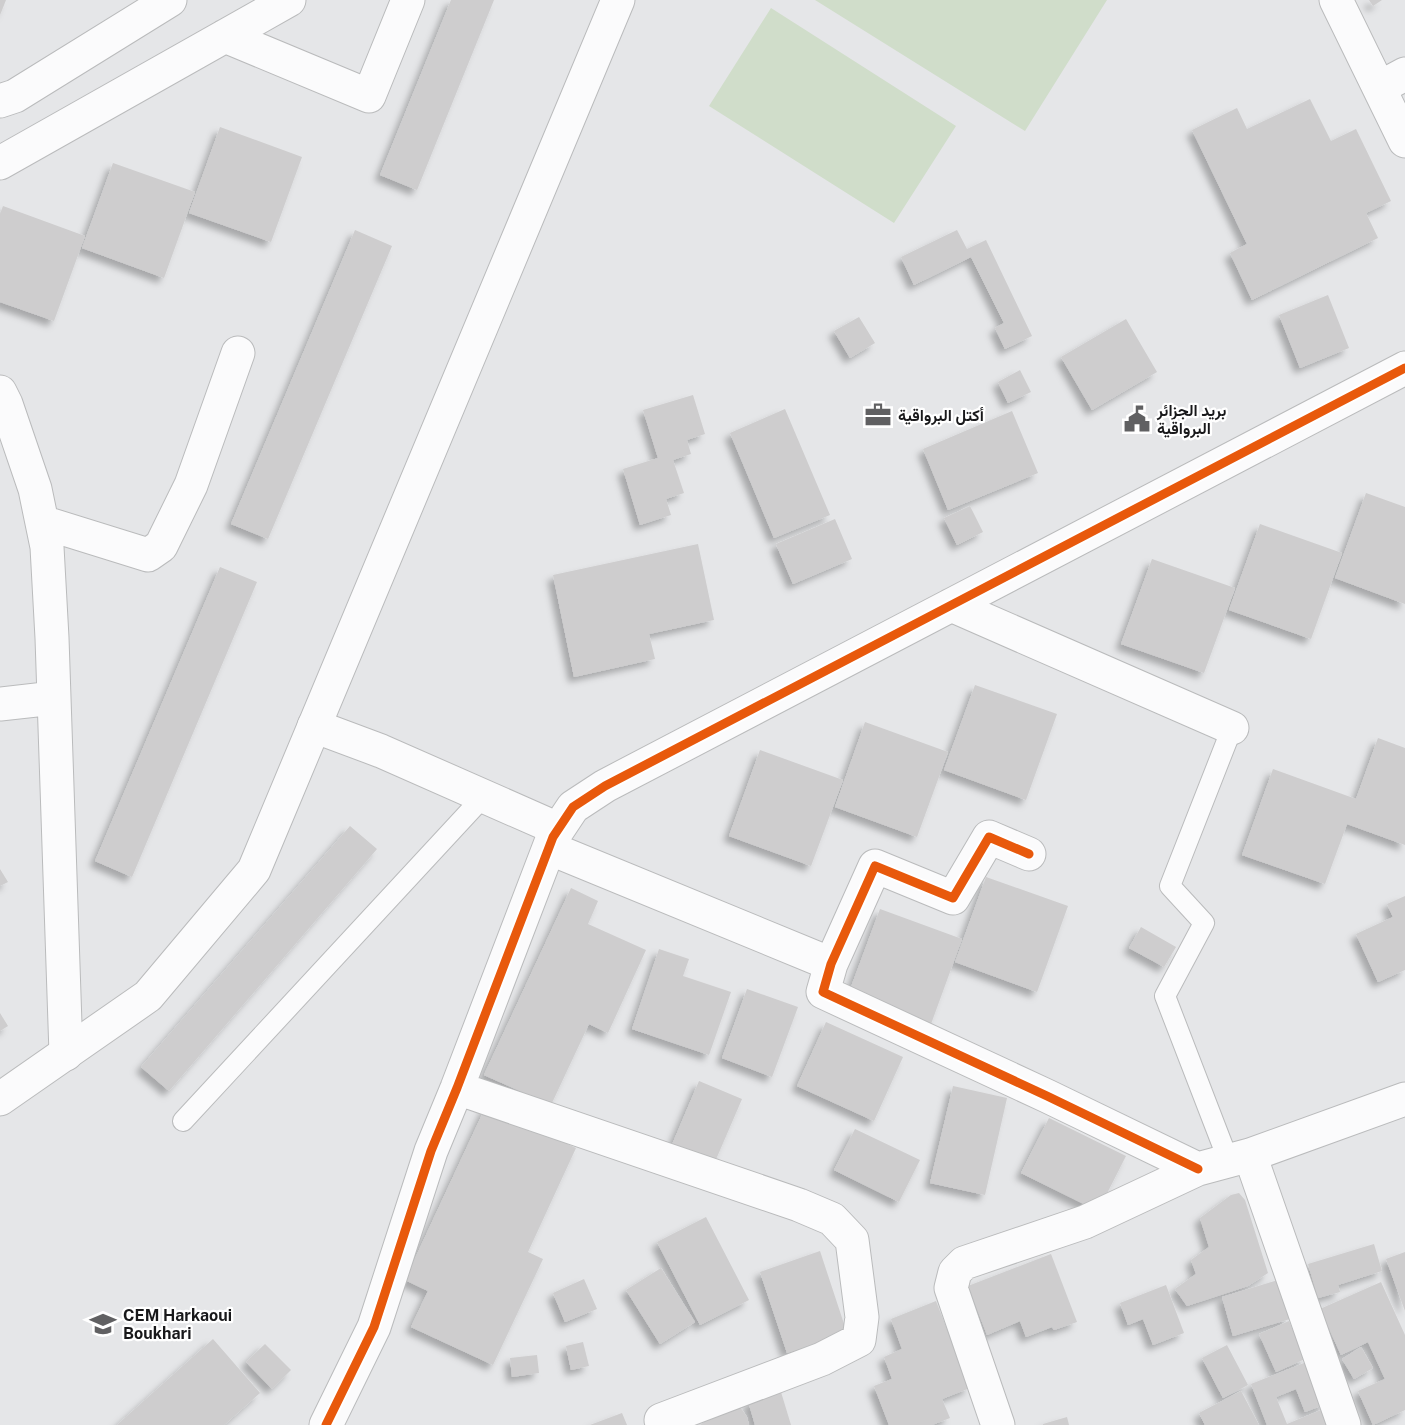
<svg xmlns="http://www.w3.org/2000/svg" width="1405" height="1425" font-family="'Public Sans',Vazirmatn,sans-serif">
<defs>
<filter id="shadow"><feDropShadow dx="-5.5" dy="5.5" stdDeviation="3" flood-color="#0004"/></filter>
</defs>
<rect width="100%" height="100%" fill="#e5e6e8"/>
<path fill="#d0ddca" d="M815 0H1107L1025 131Z
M771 8 956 126 894 223 709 106Z"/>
<path fill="#cecdce" filter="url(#shadow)" d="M0 0H6L0 15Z
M451 0H494L417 190 380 175Z
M1369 0H1382L1373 6Z
M1310 99 1331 141 1356 129 1391 201 1366 213 1378 238 1252 300 1230 253 1247 244 1192 130 1237 108 1247 129Z
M220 127 302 157 271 242 189 213Z
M113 163 195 192 164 278 82 248Z
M3 206 85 236 54 321 0 302V214Z
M355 230 392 246 268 539 231 524Z
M957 230 967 249 986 240 1032 336 1005 349 995 328 1004 323 971 257 914 285 901 257Z
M1328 295 1349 348 1300 368 1279 315Z
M859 317 875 343 850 358 834 331Z
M1126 319 1157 372 1092 410 1061 357Z
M1020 370 1031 392 1008 403 998 382Z
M693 395 705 434 687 440 691 454 673 460 684 493 666 499 671 515 640 525 623 469 658 458 643 410Z
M785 409 830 515 774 538 730 433Z
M1012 411 1038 473 948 510 923 449Z
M1366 493 1405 507V604L1335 578Z
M970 506 983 532 957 545 944 518Z
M835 519 852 559 793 584 776 544Z
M1260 524 1342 553 1311 639 1229 610Z
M698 544 714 620 649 634 655 659 574 677 553 575Z
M1152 559 1235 588 1204 673 1121 644Z
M220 567 257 582 132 877 95 861Z
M975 685 1057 714 1026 800 944 770Z
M865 722 948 752 917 837 835 807Z
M1378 738 1405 748V845L1347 824 1325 884 1242 855 1273 769 1356 799Z
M760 750 843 780 811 866 729 836Z
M350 826 377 849 169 1091 141 1067Z
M0 869 8 882 0 886Z
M986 877 1068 906 1037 992 955 962Z
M571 888 598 901 588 924 646 950 608 1033 589 1024 551 1105 484 1075Z
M1405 896V970L1378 982 1356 934 1393 917 1387 904Z
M880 909 962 939 931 1024 848 995Z
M1141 927 1176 947 1164 967 1129 948Z
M659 949 689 959 683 976 731 992 709 1055 632 1029Z
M747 989 798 1007 772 1077 722 1058Z
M0 1013 8 1026 0 1031Z
M826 1022 903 1057 874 1121 797 1086Z
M699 1081 742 1099 714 1164 671 1147Z
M953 1086 1007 1098 985 1195 930 1183Z
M486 1106 576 1148 528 1252 543 1259 493 1365 411 1327 428 1291 405 1280Z
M1049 1118 1126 1156 1098 1211 1021 1173Z
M855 1129 920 1160 899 1202 834 1170Z
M1239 1193 1245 1200 1268 1273 1248 1286 1187 1306 1175 1289 1196 1274 1191 1260 1209 1247 1200 1218 1231 1195Z
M706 1217 749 1300 700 1325 657 1242Z
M1374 1244 1382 1271 1338 1285 1340 1292 1318 1298 1308 1264Z
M820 1251 847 1333 787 1353 760 1272Z
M1405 1252V1311L1386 1259Z
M1051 1254 1077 1322 1054 1330 1052 1327 1026 1337 1020 1321 987 1335 968 1286Z
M661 1268 695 1322 660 1344 626 1290Z
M584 1279 597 1309 565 1322 553 1293Z
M1278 1280 1290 1319 1233 1336 1222 1297Z
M1381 1282 1405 1335V1410L1373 1425 1358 1391 1385 1379 1368 1342 1341 1355 1320 1309Z
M1166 1285 1184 1333 1153 1345 1143 1319 1128 1325 1120 1303Z
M936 1301 970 1388 942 1399 950 1418 932 1425H889L874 1386 892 1379 884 1357 902 1349 891 1319Z
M1289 1321 1305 1359 1276 1372 1259 1334Z
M213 1339 260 1393 224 1425H117Z
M583 1342 589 1366 571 1370 566 1346Z
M265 1344 291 1370 272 1389 246 1362Z
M1227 1345 1248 1385 1223 1398 1202 1358Z
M1361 1347 1373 1368 1354 1379 1342 1359Z
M537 1355 539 1373 512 1377 510 1358Z
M1309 1361 1326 1404 1305 1412 1296 1389 1276 1397 1287 1424 1326 1408 1332 1425H1267L1251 1384Z
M1241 1391 1259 1425H1205L1199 1413Z
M781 1392 791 1425H755L748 1401Z
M740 1407 747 1417 749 1425H700L711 1417Z
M622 1413 627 1425H590Z
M1067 1417 1069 1425H1043V1424Z"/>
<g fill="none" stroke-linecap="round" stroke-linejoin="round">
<g stroke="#babbbc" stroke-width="22">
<path id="service" d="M183 1121 484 796
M1229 1162 1165 996 1204 923 1170 886 1232 728"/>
</g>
<g stroke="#babbbc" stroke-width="35">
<path id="minor" d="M1336 0 1405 141
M225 36 369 96 408 0
M1379 88 1405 74
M0 101 15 96 170 0
M0 163 289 0
M0 392 6 404 35 489 47 547 52 638 66 1054
M42 522 148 555 161 546 191 485 238 353
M951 605 1232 728
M0 704 54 698
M314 726 381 751 558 829
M549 848 831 964
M1029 854 989 837 953 898 875 866 831 964 823 992 1047 1096 1198 1169
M457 1088 799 1205 832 1219 852 1240 862 1317 859 1340 822 1359 661 1420
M1250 1155 1344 1425
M326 1425 374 1327 431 1151 457 1088 553 837 573 807 605 786 1405 368
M998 1425 951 1288 955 1272 964 1263 1085 1222 1198 1169 1250 1155 1405 1099"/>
</g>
<g stroke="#babbbc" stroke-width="35">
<path id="secondary" d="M0 1099 148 996 254 870 618 0"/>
</g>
<use href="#service" stroke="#fbfbfc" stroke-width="20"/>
<use href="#minor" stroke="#fbfbfc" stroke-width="33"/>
<use href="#secondary" stroke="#fbfbfc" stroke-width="33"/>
<g stroke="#fff" stroke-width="13">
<path id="cycleway" d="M1029 854 989 837 953 898 875 866 831 964 823 992 1047 1096 1198 1169
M326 1425 374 1327 431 1151 457 1088 553 837 573 807 605 786 1405 368"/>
</g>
<use href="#cycleway" stroke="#e8590c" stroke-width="9"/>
</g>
<defs>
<g id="office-bare" transform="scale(2.07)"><path d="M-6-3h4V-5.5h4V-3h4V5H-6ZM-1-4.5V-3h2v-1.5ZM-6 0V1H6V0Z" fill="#606062" stroke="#fff" stroke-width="2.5" paint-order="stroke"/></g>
<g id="civic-bare" transform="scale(2.07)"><path d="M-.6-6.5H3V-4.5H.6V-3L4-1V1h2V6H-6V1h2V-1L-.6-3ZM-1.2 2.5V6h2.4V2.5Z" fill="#606062" stroke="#fff" stroke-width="2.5" paint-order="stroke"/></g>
<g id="school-bare" transform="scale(2.07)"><path d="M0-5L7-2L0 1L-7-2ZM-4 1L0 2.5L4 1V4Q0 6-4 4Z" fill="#606062" stroke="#fff" stroke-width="2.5" paint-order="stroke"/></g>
</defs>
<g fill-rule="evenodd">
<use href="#office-bare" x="878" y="415"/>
<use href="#civic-bare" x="1137" y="419"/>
<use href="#school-bare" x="103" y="1324"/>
</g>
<g text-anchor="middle" stroke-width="4.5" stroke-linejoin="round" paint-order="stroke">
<g font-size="16" font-weight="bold" fill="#18181a" stroke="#fff" text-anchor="start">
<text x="1157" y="416">بريد الجزائر<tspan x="1157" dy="18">البرواقية</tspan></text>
<text x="898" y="421">أكتل البرواقية</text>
<text x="123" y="1321">CEM Harkaoui<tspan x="123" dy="18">Boukhari</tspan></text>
</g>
</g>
</svg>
